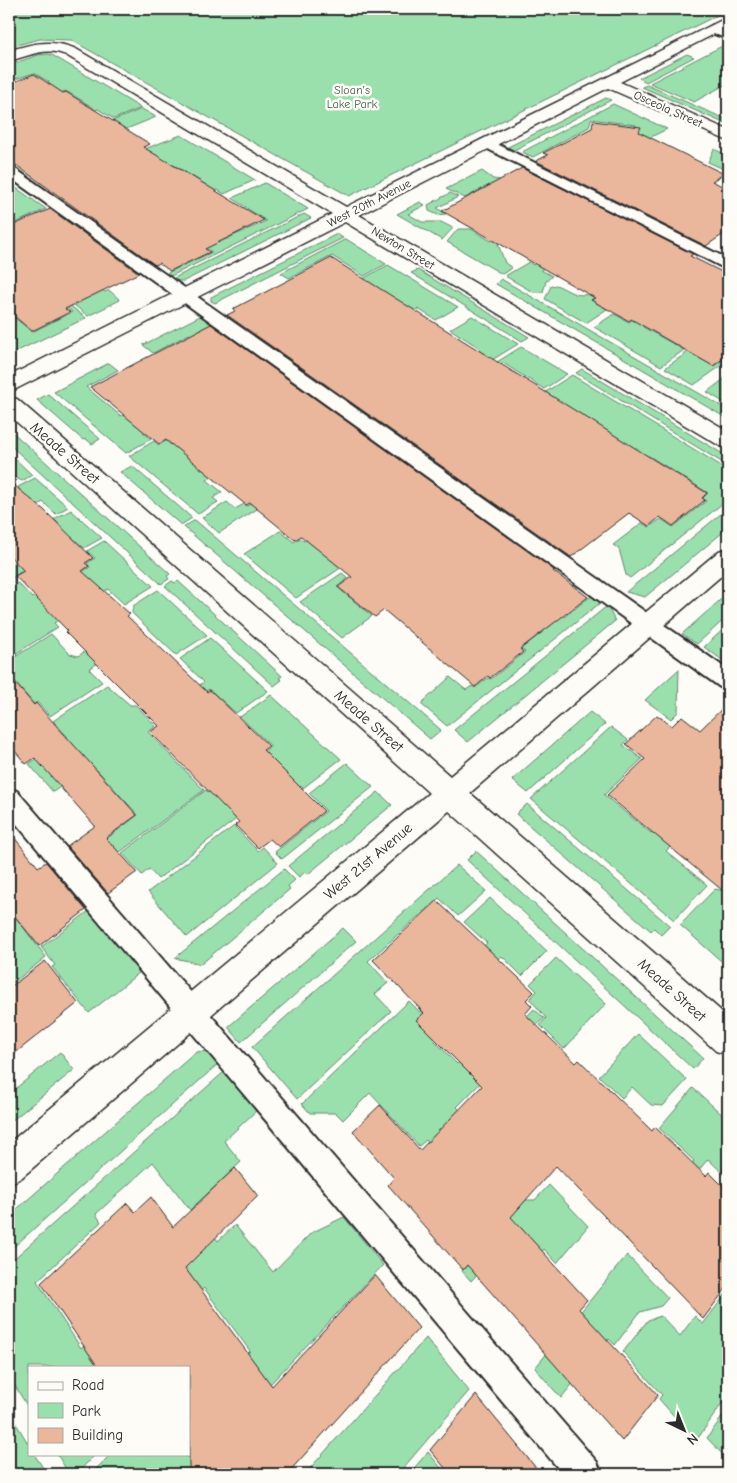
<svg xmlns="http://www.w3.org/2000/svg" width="737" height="1483" font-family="'Comic Neue',sans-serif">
<rect width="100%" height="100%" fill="#fdfcf7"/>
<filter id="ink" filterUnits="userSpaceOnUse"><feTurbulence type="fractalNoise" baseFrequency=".02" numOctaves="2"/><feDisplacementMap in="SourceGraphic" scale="10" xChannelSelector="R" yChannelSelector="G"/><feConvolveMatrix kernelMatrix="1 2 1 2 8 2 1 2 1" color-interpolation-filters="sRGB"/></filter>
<g filter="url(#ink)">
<path fill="#9ae0ad" stroke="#62866c" d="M9 9H728V10L349 196 71 40 40 39 9 47Z
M728 43V83L694 102 650 83Z
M48 54 52 55 141 108 114 119 98 109 68 122 66 120 94 108 66 91 57 94 45 84 49 82 34 73 9 81V65L38 55Z
M687 54 694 57 646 82 639 78Z
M647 85 728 120V125L642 87Z
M606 98 611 100 514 150 508 147Z
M613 104 667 129 641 142 635 133 636 125 591 119 589 127 533 157 522 152Z
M142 109 156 117 124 130 110 122Z
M181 135 255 180 224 194 218 190 174 210 206 185 174 165 131 183 103 165Z
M714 149 728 156V171L708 162Z
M482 171 493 179 500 180V191L489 185 465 198 446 189Z
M9 183 46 209 9 226Z
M265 183 308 209 171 276 167 273 212 252 200 244 215 237 222 241 266 221 232 198Z
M450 193 458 197 437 208 446 214 438 215 429 211 428 205Z
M420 202 425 205 408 214 422 222H441L453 228 442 240 397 214Z
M304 214 311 218 184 281H178L174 278Z
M514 228 520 231 498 244 505 263 512 268 502 274 447 242 458 229H471L491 241Z
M337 234 343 238 215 303 211 301V297Z
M346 239 386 264 364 276 332 256 289 278 281 273Z
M529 262 533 265 537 262 547 266 541 270 552 276 546 281 543 292H533L505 276Z
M388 265 458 307 436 320 418 309 414 311 333 295Z
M418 270 529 337 522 341 411 273Z
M87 278 105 292 109 290 120 300 88 316 60 294Z
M501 279 728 410V419L496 284Z
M556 285C567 289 577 299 590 293L596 296 591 300 607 309 586 323 545 299 551 286Z
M58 296 86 318 9 355V313L32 332 72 312 54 297Z
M678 304 643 327 684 350 661 366 594 327 614 314 629 322 654 306Z
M202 315 235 339 226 344 216 355 189 334 153 353 143 345Z
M472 316 518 344 492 360 479 351 481 349 450 329Z
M521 347 567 374 544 389 503 363 501 364 497 362Z
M245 349 168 418 143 432 151 439 126 453 54 392 109 363 118 370 86 387 121 416Z
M688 352 714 366 728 356V361L694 385 665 368Z
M582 369 728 457V466L576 373Z
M572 375 728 470V499L630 578 626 575 619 549 613 545 642 523 649 527 661 519 673 527 706 501 703 498 708 493 649 456 644 459 544 393Z
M728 376V405L707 392Z
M290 378 334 410 299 431 254 452 207 480 222 492 213 498 218 502 198 514 129 456 154 441 159 445 166 441 171 445Z
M48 394 100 439 92 444 86 439 83 440 37 400Z
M9 429 170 574 167 576 169 579 161 584 9 444Z
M9 453 32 475 22 481 12 476 9 478Z
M132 466 192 518 181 525 120 472Z
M35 478 68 507 56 514 43 502 9 521V507L19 501 12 494 20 490 18 487Z
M282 484 289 489 219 533 202 518 227 502 235 509 244 504 247 506Z
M728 508V528L645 597 626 592Z
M71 510 102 538 84 548 72 537 21 568 23 570 13 577 16 581 9 585V566L14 563 13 561 57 536 54 532 62 527 54 519Z
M344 515 357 557 296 598 244 554 280 531 294 542 300 538 304 541Z
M195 520 441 730 430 739 184 527Z
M104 541 153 586 124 604 108 589 54 623 58 627 9 658V588L18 583 32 598 43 591 45 594 90 567 87 563 95 558 87 551Z
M342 573 348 578 337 587 372 616 342 638 300 602Z
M172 581 175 583 178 581 282 676 279 678 282 680 274 686 165 586Z
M158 590 207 635 176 655 132 613 133 606Z
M728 593V616L697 644 682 634Z
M591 596 600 603 447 726 421 704 450 677 466 690 472 686 475 688 488 678 491 679 525 652 521 649 550 626 556 612 564 617Z
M607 606 615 621 468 742 454 730Z
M728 625V664L704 647Z
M51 634 70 654 78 656 92 647 104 659 89 669 102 682 50 716 37 702 34 704 12 679 9 681V661Z
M210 638 268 691 236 713 209 689 158 725 152 718 204 682 180 659Z
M679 669 678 712 671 719 645 700Z
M107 685 130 705H136L156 726 148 732 204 790 101 866 89 852 138 815 97 770 65 793 60 787 53 792 29 764 68 737 53 721Z
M271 695 341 759 303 788 301 786 299 788 219 785 271 746 240 717Z
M590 712 605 724 528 793 512 780Z
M611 727 628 740 623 745 642 759 604 795 651 833 659 826 670 835 728 777V789L666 851 707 885 674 920 531 799Z
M347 763 373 787 282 859 275 852 326 811 309 793Z
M218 786 244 813 158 879 149 869 142 875 122 853 206 790 209 793Z
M378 792 392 805 308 874 305 872 299 877 288 866Z
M527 804 670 926 661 935 654 928 651 931 516 814Z
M234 826 258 851 263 847 278 863 187 937 148 892Z
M476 851 703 1058 693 1069 467 860Z
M457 865 486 891 458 916 439 898 368 961 388 983 375 994 391 1011 297 1099 252 1047Z
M284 869 295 880 288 886 290 889 201 964 175 958Z
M59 877 64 883 16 918 46 957 9 986V881L12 879 28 900Z
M715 889 728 892V967L680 925Z
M490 898 547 951 522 976 502 956 428 1018 418 1008 487 943 464 922Z
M89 911 140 972 89 1013 52 967 55 965 41 947Z
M343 928 356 941 241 1042 228 1027Z
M556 958 606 1004 564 1049 540 1025 546 1018 530 999 537 991 530 984Z
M409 1001 439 1032 433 1039 457 1064 465 1057 477 1068 534 1009 544 1018 457 1107 495 1147 464 1181 426 1140 419 1146 370 1093 343 1120 336 1113H310L302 1104Z
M638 1034 687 1080 663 1106 651 1105 632 1087 622 1098 599 1076Z
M207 1051 218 1064 9 1251V1216L196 1052Z
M60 1052 74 1070 9 1123V1094Z
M225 1071 257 1110 224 1141 241 1162 190 1210 153 1162 96 1214 101 1222 37 1281 81 1348 171 1260 123 1367H29V1409L9 1376V1263Z
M693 1088 728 1120V1178L708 1159 646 1235 639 1228 694 1161 659 1128Z
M549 1185 588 1226 557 1263 544 1249 526 1270 504 1245 471 1281 462 1271 502 1227 507 1200H535Z
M344 1217 383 1265 238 1418 244 1427 201 1474H91L111 1454H189V1415L250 1351 204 1288 201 1291 175 1255 206 1225 218 1241 235 1225 273 1272 311 1233Z
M627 1255 668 1298 661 1306 640 1312 615 1345 609 1339 561 1398 535 1368Z
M728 1291V1361L724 1367 728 1371V1395L696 1441 659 1399 662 1395 623 1352 648 1320 661 1316 680 1336 695 1316 703 1324Z
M426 1338 469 1391 398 1474H305Z
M728 1409V1467L724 1462 726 1458 707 1438Z
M9 1412 29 1445V1454H34L47 1474H15L9 1463Z
M428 1452 446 1474H409Z
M57 1454H96L76 1474H69Z"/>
<path fill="#eab79c" stroke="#2b2b2b" d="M34 74 63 93 66 92 150 144 143 147 264 220 205 249 210 252 170 271 159 263 155 265 9 160V84Z
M593 121 641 127 639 132 724 174 712 181 728 189V231L706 246 536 161 548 155 543 153 592 128Z
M522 168 693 254 690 256 728 275V355L713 366 631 319 629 321 591 300 595 298 442 211Z
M50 209 139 273 65 309 70 312 32 331 9 312V227Z
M331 258 707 493 702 498 705 500 673 526 660 517 649 526 629 513 571 557 227 315 235 311 233 309Z
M211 324 554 570 553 571 588 597 520 649 523 652 490 678 488 676 475 687 384 610 375 617 338 587 352 577 301 536 295 540 250 503 246 505 166 440 159 444 90 387Z
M9 481 44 510 93 558 85 563 89 566 82 571 130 614 127 616 207 692 210 690 269 746 263 750 324 811 279 847 270 839 258 848 235 825 239 822 150 732 159 726 65 632 67 630 63 626 15 576 24 571 9 555Z
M9 676 34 705 36 703 137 815 106 838 137 872 108 893 67 846 95 826 35 758 26 764 9 744Z
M728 703V895L607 795 645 759 626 744 657 715 672 726 682 716 700 730Z
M9 831 38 867 46 862 86 910 39 946 9 909Z
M437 901 534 992 526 1000 532 1006 525 1014 576 1063 579 1060 652 1131 655 1127 706 1176 709 1172 728 1191V1286L703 1319 556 1166 511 1217 587 1300 579 1309 658 1395 622 1441 467 1265 463 1270 388 1185 394 1178 353 1131 380 1105 420 1150 482 1086 416 1020 424 1013 373 960Z
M45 961 78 1003 9 1058V988Z
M235 1168 258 1196 185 1268 272 1386 375 1275 419 1328 287 1474H189V1367H98L41 1283 127 1203 135 1212 151 1197 173 1227Z
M476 1395 541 1474H450L430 1450Z"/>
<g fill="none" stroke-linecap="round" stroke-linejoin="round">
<g stroke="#2b2b2b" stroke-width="4">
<path id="lane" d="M713 25 728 31V39L709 32 707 29Z
M487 139 728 259V270L482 146 480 143 482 140Z
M9 167 14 168 728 670V690L720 687 9 177Z
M9 788 17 791 597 1462 602 1474H563L9 815Z"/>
</g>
<g stroke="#2b2b2b" stroke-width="3">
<path id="street" d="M728 17V27L620 82 728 130V141L608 88 359 215 728 431V448L720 446 345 222 16 389 9 391V376L332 214 66 55C46 46 29 56 9 61V51C32 43 53 39 76 49L346 207Z
M9 397 17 399 450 776 719 551 728 548V570L470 793 728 1017V1055L716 1051 449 811 21 1178 9 1184V1143L429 793 9 415Z"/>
</g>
<use href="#lane" fill="#fdfcf7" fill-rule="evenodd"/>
<use href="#street" fill="#fdfcf7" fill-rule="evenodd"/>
</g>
</g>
<g text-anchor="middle" stroke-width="5" stroke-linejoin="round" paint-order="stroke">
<g font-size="12" fill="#4c6152" stroke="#fdfcf7">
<text x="352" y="94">Sloan's<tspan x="352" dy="14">Lake Park</tspan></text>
</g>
<g font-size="12" fill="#2b2b2b" stroke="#fdfcf7">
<text transform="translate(668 109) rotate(24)" y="4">Osceola Street</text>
<text transform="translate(369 203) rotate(-27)" y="4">West 20th Avenue</text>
<text transform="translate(403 248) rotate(31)" y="4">Newton Street</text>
</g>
<g font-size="15" fill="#2b2b2b" stroke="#fdfcf7">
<text transform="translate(65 453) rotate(41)" y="5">Meade Street</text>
<text transform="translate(369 721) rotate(41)" y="5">Meade Street</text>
<text transform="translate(368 861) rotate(-40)" y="5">West 21st Avenue</text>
<text transform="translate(672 990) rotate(42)" y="5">Meade Street</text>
</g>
</g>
<rect width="737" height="1483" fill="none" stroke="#fdfcf7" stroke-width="30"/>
<rect x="15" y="15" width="707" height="1453" fill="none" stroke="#2b2b2b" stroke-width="2" filter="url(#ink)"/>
<rect x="28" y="1366" width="162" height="90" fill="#fdfcf7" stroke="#a9a8a5"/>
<rect x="38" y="1382" width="25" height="8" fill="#fdfcf7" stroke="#a9a8a5"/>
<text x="72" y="1390" font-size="15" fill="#2b2b2b">Road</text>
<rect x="38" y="1403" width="25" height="15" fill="#9ae0ad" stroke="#a9a8a5"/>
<text x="72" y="1416" font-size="15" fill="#2b2b2b">Park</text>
<rect x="38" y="1428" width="25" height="15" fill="#eab79c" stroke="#a9a8a5"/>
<text x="72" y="1440" font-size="15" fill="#2b2b2b">Building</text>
<g transform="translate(684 1430) rotate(137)" stroke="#fdfcf7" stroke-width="4" paint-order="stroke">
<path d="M0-4L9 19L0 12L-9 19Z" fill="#2b2b2b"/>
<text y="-8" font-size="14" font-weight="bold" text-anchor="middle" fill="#2b2b2b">N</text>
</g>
</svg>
